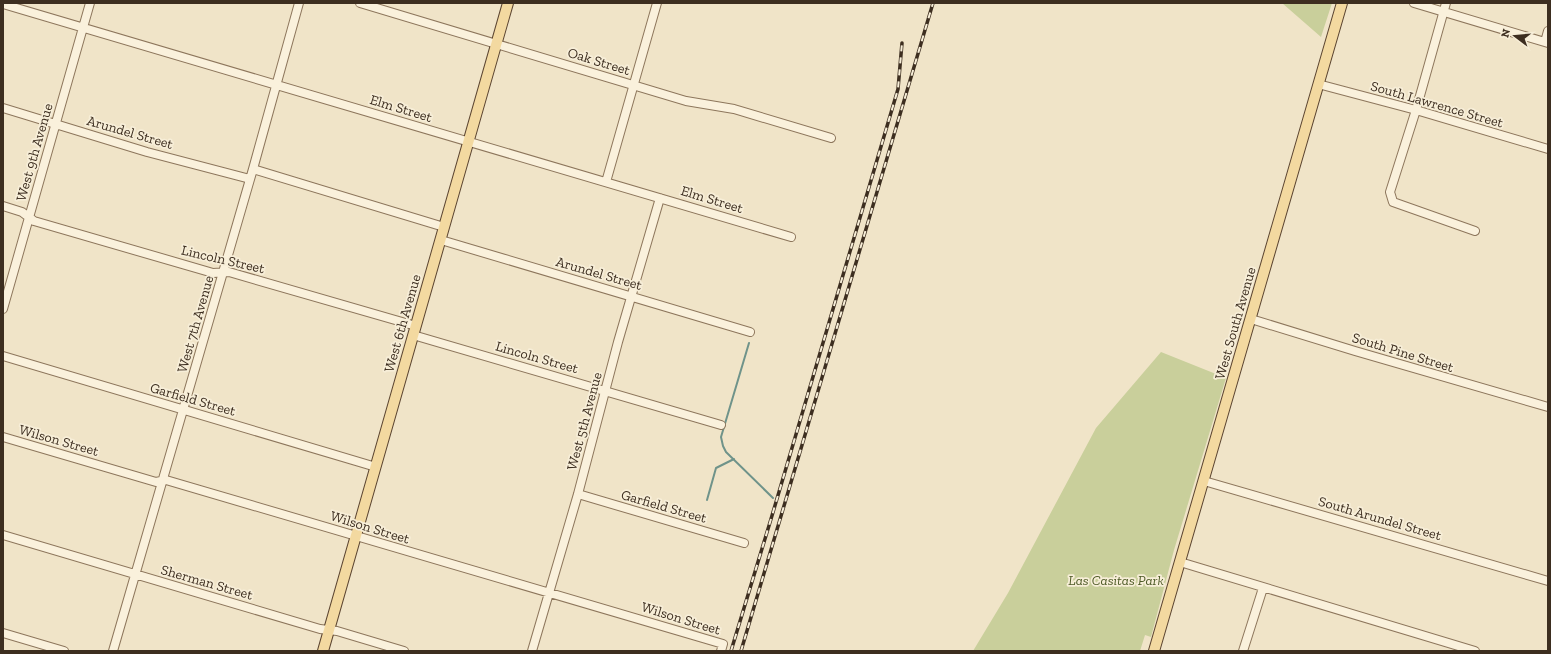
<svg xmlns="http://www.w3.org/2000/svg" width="1551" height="654" font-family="'Zilla Slab',serif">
<rect width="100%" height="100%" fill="#f0e4c8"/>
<path fill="#c9cf9b" d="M1282 3H1332L1321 37Z
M1161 352 1226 378 1174 550 1151 637 1145 635 1140 651H973L1008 593 1096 428Z"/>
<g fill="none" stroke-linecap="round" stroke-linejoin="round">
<path stroke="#6f938a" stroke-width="2" d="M749 343 721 437 723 446 726 452 773 498
M707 500 716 468 734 459"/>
<g stroke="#8d765c" stroke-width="10">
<path id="minor" d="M360 3 686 101 734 109 831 138
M1414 3 1548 43
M1446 3 1416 110 1390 192 1393 202 1475 231
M3 4 791 237
M1545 42 1548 31
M1318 84 1416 110 1548 149
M3 108 147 152 250 179
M253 169 444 227
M606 182 657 3
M3 206 22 212 34 221 213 273 229 272 416 326
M441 240 750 332
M3 309 90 3
M1251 319 1355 351 1548 407
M413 335 721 425
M3 356 376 467
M3 437 156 482 166 480 723 644 721 651
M1204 481 1548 581
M578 494 744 543
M3 535 320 629 337 631 404 651
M1180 562 1475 651
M3 633 64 651
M113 651 253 169 299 3
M532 651 578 494 618 342 660 198
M1243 651 1263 588"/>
</g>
<g stroke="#5b4430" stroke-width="12">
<path id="major" d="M323 651 508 3
M1154 651 1342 3"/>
</g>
<use href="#minor" stroke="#faf1dc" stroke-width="8"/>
<use href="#major" stroke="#f3d9a0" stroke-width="10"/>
<g stroke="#3d2e20" stroke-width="3.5">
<path id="rail" d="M731 651 771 519 898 89 902 43
M741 651 933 3"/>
</g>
<use href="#rail" stroke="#f7eed8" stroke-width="2" stroke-dasharray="6" stroke-linecap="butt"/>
</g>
<g text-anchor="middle" stroke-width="3.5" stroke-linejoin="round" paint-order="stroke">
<g font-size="14" fill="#3d2e20" stroke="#f7eed8">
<text transform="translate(599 61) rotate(17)" y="5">Oak Street</text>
<text transform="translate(1437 104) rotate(16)" y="5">South Lawrence Street</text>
<text transform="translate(401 108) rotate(17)" y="5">Elm Street</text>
<text transform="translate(130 132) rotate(16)" y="5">Arundel Street</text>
<text transform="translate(34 152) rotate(-74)" y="5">West 9th Avenue</text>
<text transform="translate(712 199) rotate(17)" y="5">Elm Street</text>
<text transform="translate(223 259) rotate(13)" y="5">Lincoln Street</text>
<text transform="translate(599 273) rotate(16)" y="5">Arundel Street</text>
<text transform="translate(402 323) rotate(-74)" y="5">West 6th Avenue</text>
<text transform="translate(1235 323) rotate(-74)" y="5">West South Avenue</text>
<text transform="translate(195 324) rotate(-74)" y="5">West 7th Avenue</text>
<text transform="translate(1403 352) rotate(17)" y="5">South Pine Street</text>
<text transform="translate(537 357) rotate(16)" y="5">Lincoln Street</text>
<text transform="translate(193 399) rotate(16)" y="5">Garfield Street</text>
<text transform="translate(584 421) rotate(-75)" y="5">West 5th Avenue</text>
<text transform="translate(59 440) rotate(16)" y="5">Wilson Street</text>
<text transform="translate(664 506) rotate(16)" y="5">Garfield Street</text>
<text transform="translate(1380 518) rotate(16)" y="5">South Arundel Street</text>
<text transform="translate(370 527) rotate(17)" y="5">Wilson Street</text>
<text transform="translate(207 582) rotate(16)" y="5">Sherman Street</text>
<text transform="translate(681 618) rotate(17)" y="5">Wilson Street</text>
</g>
<g font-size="14" font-style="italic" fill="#4d5a26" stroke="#f7eed8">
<text x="1116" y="585">Las Casitas Park</text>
</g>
</g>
<rect width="1551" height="654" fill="none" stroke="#3d2e20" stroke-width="8"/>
<g transform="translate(1515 36) rotate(286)" stroke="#f7eed8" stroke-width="3" paint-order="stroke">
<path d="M0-3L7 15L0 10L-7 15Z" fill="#3d2e20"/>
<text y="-6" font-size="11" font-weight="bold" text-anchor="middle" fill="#3d2e20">N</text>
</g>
</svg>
